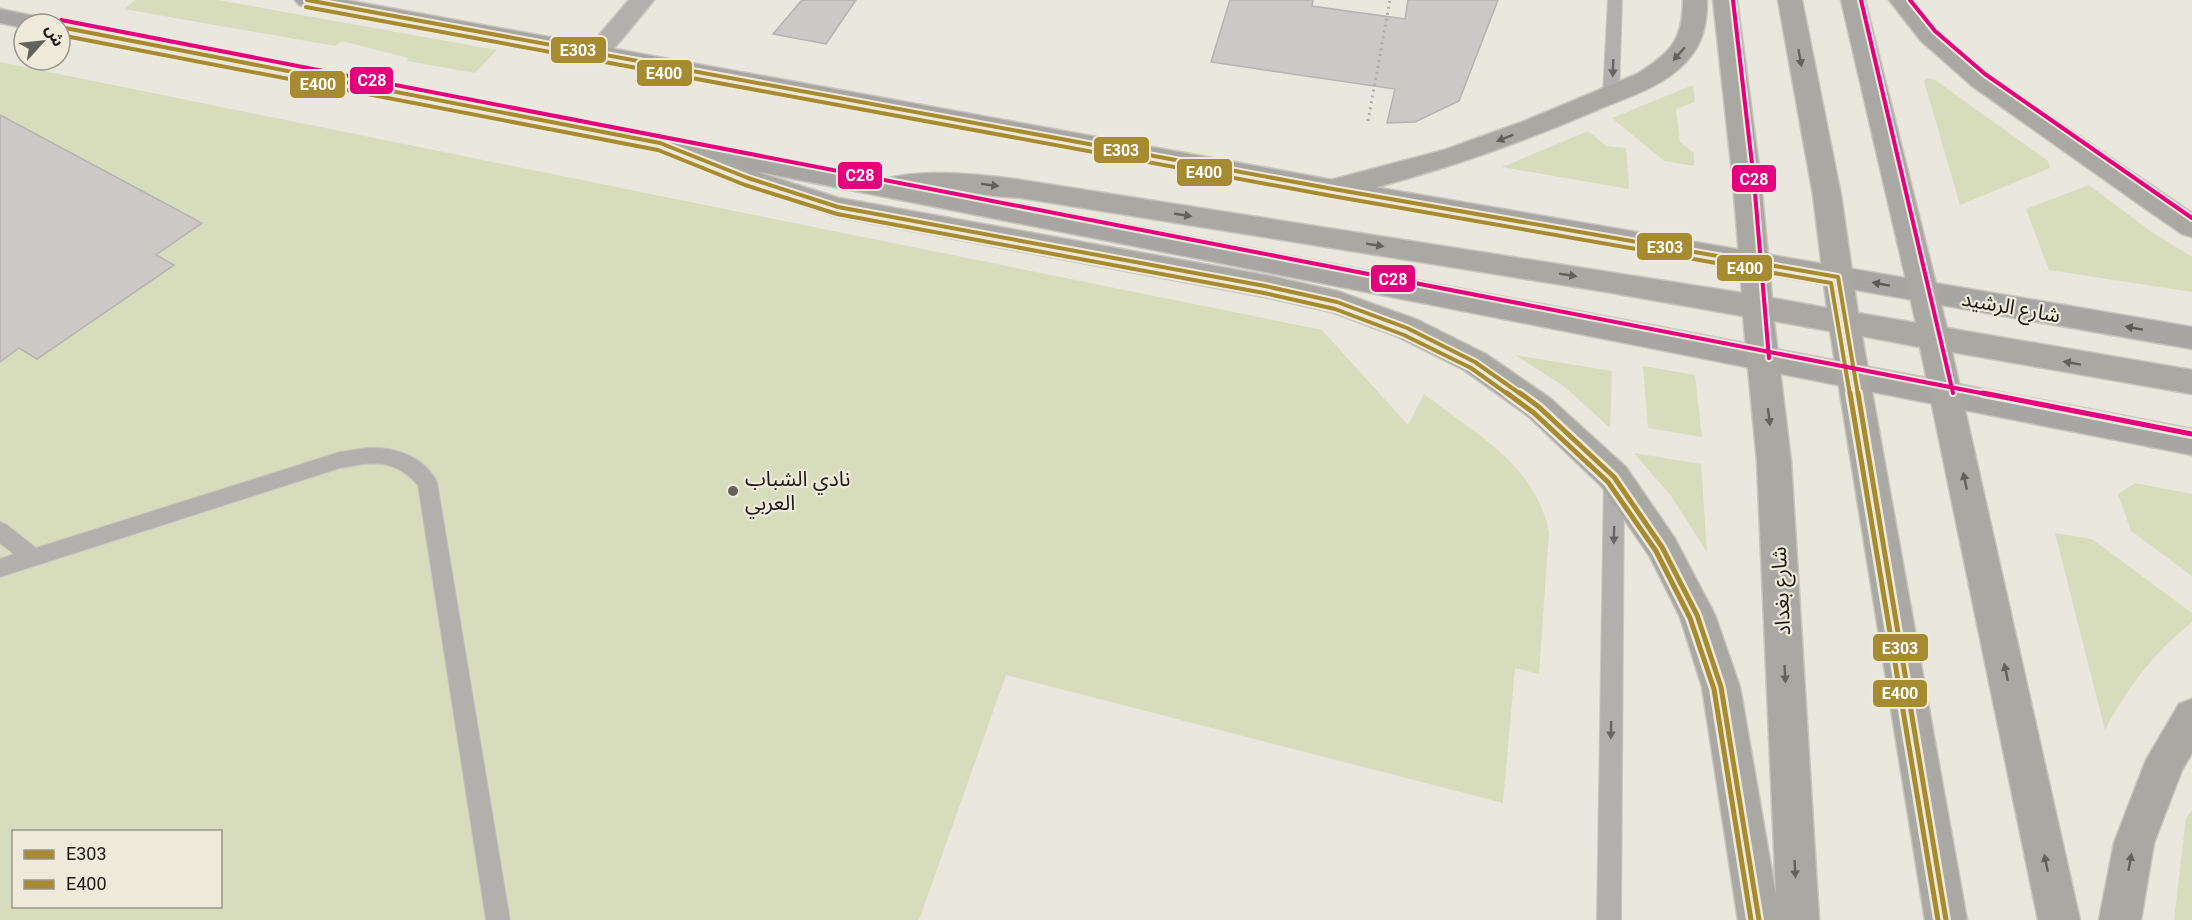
<svg xmlns="http://www.w3.org/2000/svg" width="2192" height="920" font-family="Roboto,'Noto Sans Arabic',sans-serif">
<rect width="100%" height="100%" fill="#eae7de"/>
<path fill="#d7ddbc" fill-rule="evenodd" d="M135 0H218L497 50 475 73 407 61 408 58 342 41 335 46 124 9Z
M0 62 1322 330 1408 425 1424 394C1476 434 1535 464 1549 532L1539 674 1515 668 1503 803 1006 675 919 920H0ZM14 832H220V906H14Z
M1928 78 1935 80 2048 161 2050 168 1960 205 1924 81Z
M1693 85 1695 102 1676 109 1680 142 1694 153V166L1664 161 1612 118Z
M1588 131 1606 146 1626 148 1629 189 1502 167Z
M2089 185 2149 230 2192 257V292L2049 270 2026 209Z
M1515 355 1612 371 1610 428 1565 387Z
M1643 366 1695 375 1702 437 1648 428Z
M1634 453 1701 464 1707 552 1671 496Z
M2135 483 2192 494V576L2131 531 2118 494Z
M2055 533 2092 539 2192 613V622C2153 654 2129 685 2105 730Z
M2192 810V920H2174L2186 818Z"/>
<path fill="#cbc8c6" stroke="#b5b2b0" stroke-width="1.5" d="M802 0H856L826 44 773 34Z
M1230 0H1313L1312 6 1405 19 1408 0H1498L1459 101 1415 122 1387 123 1395 89 1211 62Z
M0 115 202 223 156 255 174 265 37 359 19 348 0 362Z"/>
<g fill="none" stroke-linecap="round" stroke-linejoin="round">
<g stroke="#c8c5bf" stroke-width="2">
<path id="service" d="M1608 0H1622L1619 95 1611 100 1603 95Z
M366 448C393 446 424 456 437 482L510 920H486L418 485C393 458 374 462 340 468L0 577V559L14 554 0 543V522L7 525 36 548 340 452Z
M1614 472 1621 474 1624 480 1621 920H1597L1604 480 1607 474Z"/>
</g>
<g stroke="#c8c5bf" stroke-width="3">
<path id="minor" d="M629 0H654L607 57 598 60 589 57 586 52 589 47Z"/>
</g>
<g stroke="#c8c5bf" stroke-width="3">
<path id="secondary" d="M295 0H346L1333 180 2192 327V349L1333 198 307 7 299 5Z
M0 9C12 11 53 21 60 20L2192 429V455L60 34V24H24V28L0 23Z"/>
</g>
<g stroke="#c8c5bf" stroke-width="3">
<path id="primary" d="M1683 0H1707C1707 24 1703 45 1685 63 1662 87 1628 97 1597 110 1511 147 1424 177 1333 198L1323 196 1319 189 1323 182 1444 150 1522 122 1637 74C1670 53 1683 41 1683 0Z
M1713 0H1737L1761 182 1772 298 1827 308 1813 195 1778 0H1802L1841 195 1858 313 1916 323 1841 0H1865L1947 328 2192 370V394L1952 352 2080 920H2038L1920 347 1862 336 1967 920H1925L1830 331 1774 321 1791 461 1819 920H1738L1702 687 1680 617 1650 557 1602 487 1528 416 1464 370 1396 336 1332 312 1265 297 838 217 738 185 651 149 647 143 651 137 660 134 669 137 757 172 839 198 1265 275 1337 291 1418 320 1486 354 1550 398 1626 467 1674 537 1715 615 1740 687 1776 895 1757 461 1743 316 1601 291 1021 198 956 193 890 196 880 194 876 187 880 180C924 168 976 174 1021 180L1742 293 1733 182Z
M1889 0H1913L1938 31 1990 75 2192 213V237L2182 234 2143 207 1972 86 1921 41Z
M2192 699V753L2182 770 2154 843 2141 920H2099L2114 843 2146 760 2179 704Z"/>
</g>
<path stroke="#aeaca8" stroke-width="3" stroke-dasharray="2 4" stroke-linecap="butt" d="M1368 121 1390 0"/>
<use href="#service" fill="#b2b0ad" fill-rule="evenodd"/>
<use href="#minor" fill="#b2b0ad" fill-rule="evenodd"/>
<use href="#secondary" fill="#a7a6a2" fill-rule="evenodd"/>
<use href="#primary" fill="#aaa8a3" fill-rule="evenodd"/>
<g stroke="#eee9da" stroke-width="8">
<path id="bus-1-far1" d="M307 0 1333 189 1838 277 1858 395
M60 27 660 143 748 178 838 207 1265 286 1337 302 1407 328 1475 362 1522 395"/>
</g>
<g stroke="#eee9da" stroke-width="10">
<path id="bus-1" d="M1520 393 1539 407 1614 477 1662 547 1697 615 1721 687 1759 920
M1858 393 1946 920"/>
</g>
<g stroke="#eee9da" stroke-width="8">
<path id="bus-2-far1" d="M306 7 1332 196 1831 283 1850 395
M60 35 658 150 745 185 837 214 1264 293 1335 309 1404 335 1471 368 1509 395"/>
</g>
<g stroke="#eee9da" stroke-width="10">
<path id="bus-2" d="M1507 393 1534 413 1608 482 1656 551 1690 618 1714 689 1751 920
M1850 393 1938 920"/>
</g>
<g stroke="#eee9da" stroke-width="8">
<path id="bus-3-far1" d="M1733 0 1754 181 1769 358
M1861 0 1953 393
M1910 0 1935 31 1985 74 2192 218
M61 20 1991 395"/>
</g>
<g stroke="#eee9da" stroke-width="10">
<path id="bus-3" d="M1983 393 2192 434"/>
</g>
<use href="#bus-1-far1" stroke="#a78b30" stroke-width="4"/>
<use href="#bus-1" stroke="#a78b30" stroke-width="5"/>
<use href="#bus-2-far1" stroke="#a78b30" stroke-width="4"/>
<use href="#bus-2" stroke="#a78b30" stroke-width="5"/>
<use href="#bus-3-far1" stroke="#e5007d" stroke-width="4"/>
<use href="#bus-3" stroke="#e5007d" stroke-width="5"/>
</g>
<defs><path id="oneway-solid" d="M-6-.8H1V-3.2L6.5 0L1 3.2V.8H-6Z" transform="scale(1.5)"/></defs>
<g fill="#63615c">
<use href="#oneway-solid" transform="translate(1679 54) rotate(131)"/>
<use href="#oneway-solid" transform="translate(1800 58) rotate(80)"/>
<use href="#oneway-solid" transform="translate(1505 138) rotate(158)"/>
<use href="#oneway-solid" transform="translate(990 185) rotate(8)"/>
<use href="#oneway-solid" transform="translate(1183 215) rotate(9)"/>
<use href="#oneway-solid" transform="translate(1375 245) rotate(9)"/>
<use href="#oneway-solid" transform="translate(1568 275) rotate(9)"/>
<use href="#oneway-solid" transform="translate(2072 363) rotate(-170)"/>
<use href="#oneway-solid" transform="translate(1769 417) rotate(83)"/>
<use href="#oneway-solid" transform="translate(1965 481) rotate(-102)"/>
<use href="#oneway-solid" transform="translate(2006 672) rotate(-102)"/>
<use href="#oneway-solid" transform="translate(1785 674) rotate(87)"/>
<use href="#oneway-solid" transform="translate(2130 862) rotate(-80)"/>
<use href="#oneway-solid" transform="translate(2046 863) rotate(-102)"/>
<use href="#oneway-solid" transform="translate(1795 869) rotate(87)"/>
</g>
<g fill="#676561">
<use href="#oneway-solid" transform="translate(1613 68) rotate(92)"/>
<use href="#oneway-solid" transform="translate(1614 535) rotate(91)"/>
<use href="#oneway-solid" transform="translate(1611 730) rotate(91)"/>
</g>
<g fill="#5b5954">
<use href="#oneway-solid" transform="translate(1881 284) rotate(-170)"/>
<use href="#oneway-solid" transform="translate(2134 328) rotate(-170)"/>
</g>
<circle fill="#64625b" stroke="#eee9da" stroke-width="2" cx="733" cy="491" r="6"/>
<g text-anchor="middle" stroke-width="4.5" stroke-linejoin="round" paint-order="stroke">
<g font-size="21" fill="#1c1a15" stroke="#eee9da">
<text transform="translate(2011 307) rotate(10)" y="7">شارع الرشيد</text>
<text transform="translate(1781 591) rotate(-93)" y="7">شارع بغداد</text>
</g>
<g font-size="21" fill="#1c1a15" stroke="#eee9da" text-anchor="start">
<text x="745" y="486">نادي الشباب<tspan x="745" dy="24">العربي</tspan></text>
</g>
</g>
<g stroke="#eee9da" stroke-width="2">
<rect x="550" y="36" width="57" height="28" rx="6" fill="#a78b30"/>
<rect x="636" y="59" width="57" height="28" rx="6" fill="#a78b30"/>
<rect x="349" y="66" width="45" height="29" rx="6" fill="#e5007d"/>
<rect x="289" y="70" width="57" height="29" rx="6" fill="#a78b30"/>
<rect x="1093" y="136" width="57" height="28" rx="6" fill="#a78b30"/>
<rect x="1176" y="158" width="57" height="29" rx="6" fill="#a78b30"/>
<rect x="837" y="161" width="46" height="29" rx="6" fill="#e5007d"/>
<rect x="1731" y="164" width="46" height="29" rx="6" fill="#e5007d"/>
<rect x="1636" y="232" width="57" height="29" rx="6" fill="#a78b30"/>
<rect x="1716" y="254" width="57" height="28" rx="6" fill="#a78b30"/>
<rect x="1370" y="264" width="46" height="29" rx="6" fill="#e5007d"/>
<rect x="1872" y="633" width="57" height="29" rx="6" fill="#a78b30"/>
<rect x="1872" y="679" width="56" height="29" rx="6" fill="#a78b30"/>
</g>
<g font-size="16" text-anchor="middle" font-weight="bold" fill="#fff">
<text x="578" y="56">E303</text>
<text x="664" y="79">E400</text>
<text x="372" y="86">C28</text>
<text x="318" y="90">E400</text>
<text x="1121" y="156">E303</text>
<text x="1204" y="178">E400</text>
<text x="860" y="181">C28</text>
<text x="1754" y="185">C28</text>
<text x="1665" y="253">E303</text>
<text x="1745" y="274">E400</text>
<text x="1393" y="285">C28</text>
<text x="1900" y="654">E303</text>
<text x="1900" y="699">E400</text>
</g>
<rect x="12" y="830" width="210" height="78" fill="#eee9da" stroke="#9a968b" stroke-width="1.5"/>
<rect x="24" y="850" width="30" height="9" fill="#a78b30" stroke="#9a968b" stroke-width="1.5"/>
<text x="66" y="860" font-size="18" fill="#1c1a15">E303</text>
<rect x="24" y="880" width="30" height="9" fill="#a78b30" stroke="#9a968b" stroke-width="1.5"/>
<text x="66" y="890" font-size="18" fill="#1c1a15">E400</text>
<g transform="translate(42 42) rotate(63)"><circle r="28" fill="#eee9da" stroke="#9a968b" stroke-width="1.5"/>
<path d="M0-4.5L10 22L0 15L-10 22Z" fill="#64625b"/>
<text y="-9" font-size="16" font-weight="bold" text-anchor="middle" fill="#1c1a15">ش</text>
</g>
</svg>
